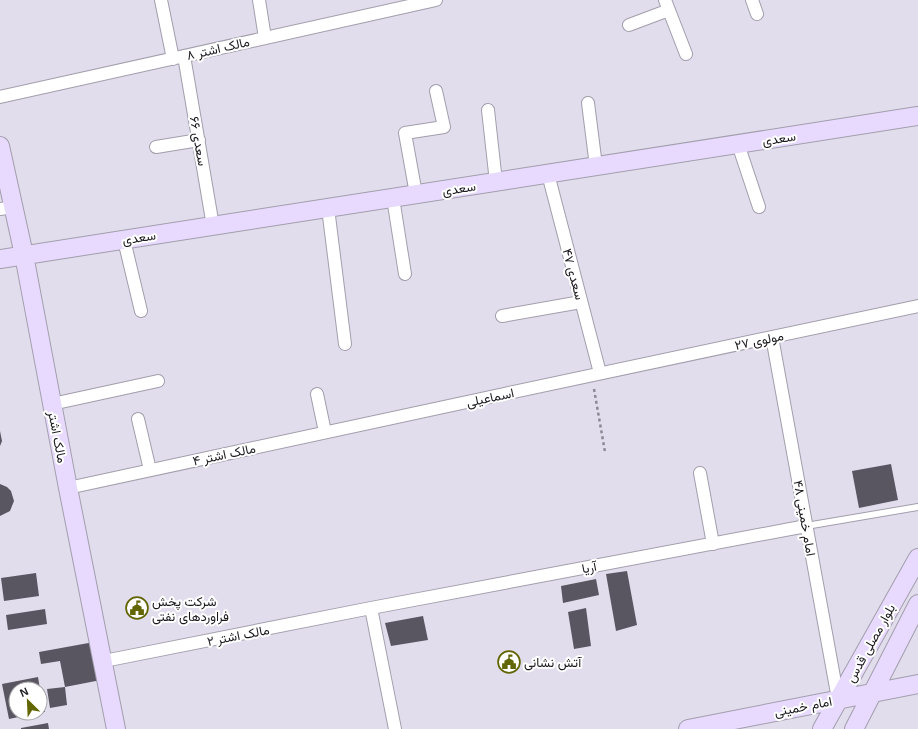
<svg xmlns="http://www.w3.org/2000/svg" width="918" height="729" font-family="Helvetica,Vazirmatn,sans-serif">
<rect width="100%" height="100%" fill="#e2ddec"/>
<path fill="#595662" d="M0 431 2 441 0 446Z
M891 464 898 500 859 508 852 471Z
M0 484 7 487 11 491 14 501 10 511 0 516Z
M627 571 637 625 616 631 606 574Z
M36 573 39 596 4 601 1 578Z
M596 579 599 595 563 603 561 586Z
M586 608 591 646 574 649 568 612Z
M45 609 47 624 8 630 6 615Z
M423 616 428 640 391 646 385 623Z
M94 642 101 680 65 687 60 661 41 664 39 652Z
M38 677 40 689H16V713L33 714 9 719 2 684Z
M65 687 67 705 50 708 47 689Z
M40 691 45 712H40Z
M48 723 49 729H21V728Z"/>
<g fill="none" stroke-linecap="round" stroke-linejoin="round">
<g stroke="#a29eac" stroke-width="8">
<path id="lane" d="M806 526 918 507"/>
</g>
<g stroke="#a29eac" stroke-width="14">
<path id="street" d="M161 0 173 59
M259 0 265 38
M665 0 686 54
M752 0 757 14
M629 25 669 10
M184 56 213 226
M0 97 436 0
M588 103 596 166
M488 110 496 182
M738 144 759 207
M156 147 199 140
M548 174 600 373
M416 194 405 133 444 127 436 91
M393 198 405 274
M328 208 345 344
M0 209 14 207
M124 240 141 311
M502 316 581 302
M772 337 838 699
M317 394 325 432
M52 404 158 381
M138 419 150 470
M700 473 713 544
M68 488 504 394 918 306
M371 608 395 729
M104 661 371 608 806 526"/>
</g>
<g stroke="#a29eac" stroke-width="20">
<path id="secondary" d="M0 146 24 255 68 488 116 729
M0 259 918 116
M688 729 918 684
M822 729 918 558
M854 729 918 604"/>
</g>
<path stroke="#8d8994" stroke-width="2.5" stroke-dasharray="3 3" stroke-linecap="butt" d="M594 389 605 452"/>
<use href="#lane" stroke="#fff" stroke-width="6"/>
<use href="#street" stroke="#fff" stroke-width="12"/>
<use href="#secondary" stroke="#e7dafe" stroke-width="18"/>
</g>
<defs>
<g id="civic-ring" transform="scale(1.15)"><circle r="9.5" fill="#fff" stroke="#616502" stroke-width="1.5"/><path d="M-.6-6.5H3V-4.5H.6V-3L4-1V1h2V6H-6V1h2V-1L-.6-3ZM-1.2 2.5V6h2.4V2.5Z" fill="#616502"/></g>
</defs>
<g fill-rule="evenodd">
<use href="#civic-ring" x="137" y="608"/>
<use href="#civic-ring" x="509" y="662"/>
</g>
<g text-anchor="middle" stroke-width="4" stroke-linejoin="round" paint-order="stroke">
<g font-size="13" fill="#1b191e" stroke="#fff">
<text transform="translate(218 48) rotate(-13)" y="5">مالک اشتر ۸</text>
<text transform="translate(779 138) rotate(-9)" y="5">سعدی</text>
<text transform="translate(199 141) rotate(80)" y="5">سعدی ۶۶</text>
<text transform="translate(459 188) rotate(-9)" y="5">سعدی</text>
<text transform="translate(139 237) rotate(-9)" y="5">سعدی</text>
<text transform="translate(574 274) rotate(75)" y="5">سعدی ۴۷</text>
<text transform="translate(759 340) rotate(-12)" y="5">مولوی ۲۷</text>
<text transform="translate(490 397) rotate(-12)" y="5">اسماعیلی</text>
<text transform="translate(58 437) rotate(79)" y="5">مالک اشتر</text>
<text transform="translate(224 454) rotate(-12)" y="5">مالک اشتر ۴</text>
<text transform="translate(805 518) rotate(80)" y="5">امام خمینی ۴۸</text>
<text transform="translate(589 567) rotate(-11)" y="5">آریا</text>
<text transform="translate(238 635) rotate(-11)" y="5">مالک اشتر ۲</text>
<text transform="translate(870 643) rotate(-61)" y="5">بلوار مصلی قدس</text>
<text transform="translate(803 706) rotate(-11)" y="5">امام خمینی</text>
</g>
<g font-size="13" fill="#1b191e" stroke="#fff" text-anchor="start">
<text x="152" y="606">شرکت پخش<tspan x="152" dy="15">فراوردهای نفتی</tspan></text>
<text x="524" y="667">آتش نشانی</text>
</g>
</g>
<g transform="translate(28 701) rotate(336)"><circle r="19" fill="#ffffff" stroke="#a4a3a5"/>
<path d="M0-3L7 15L0 10L-7 15Z" fill="#616502"/>
<text y="-6" font-size="11" font-weight="bold" text-anchor="middle" fill="#1b191e">N</text>
</g>
</svg>
